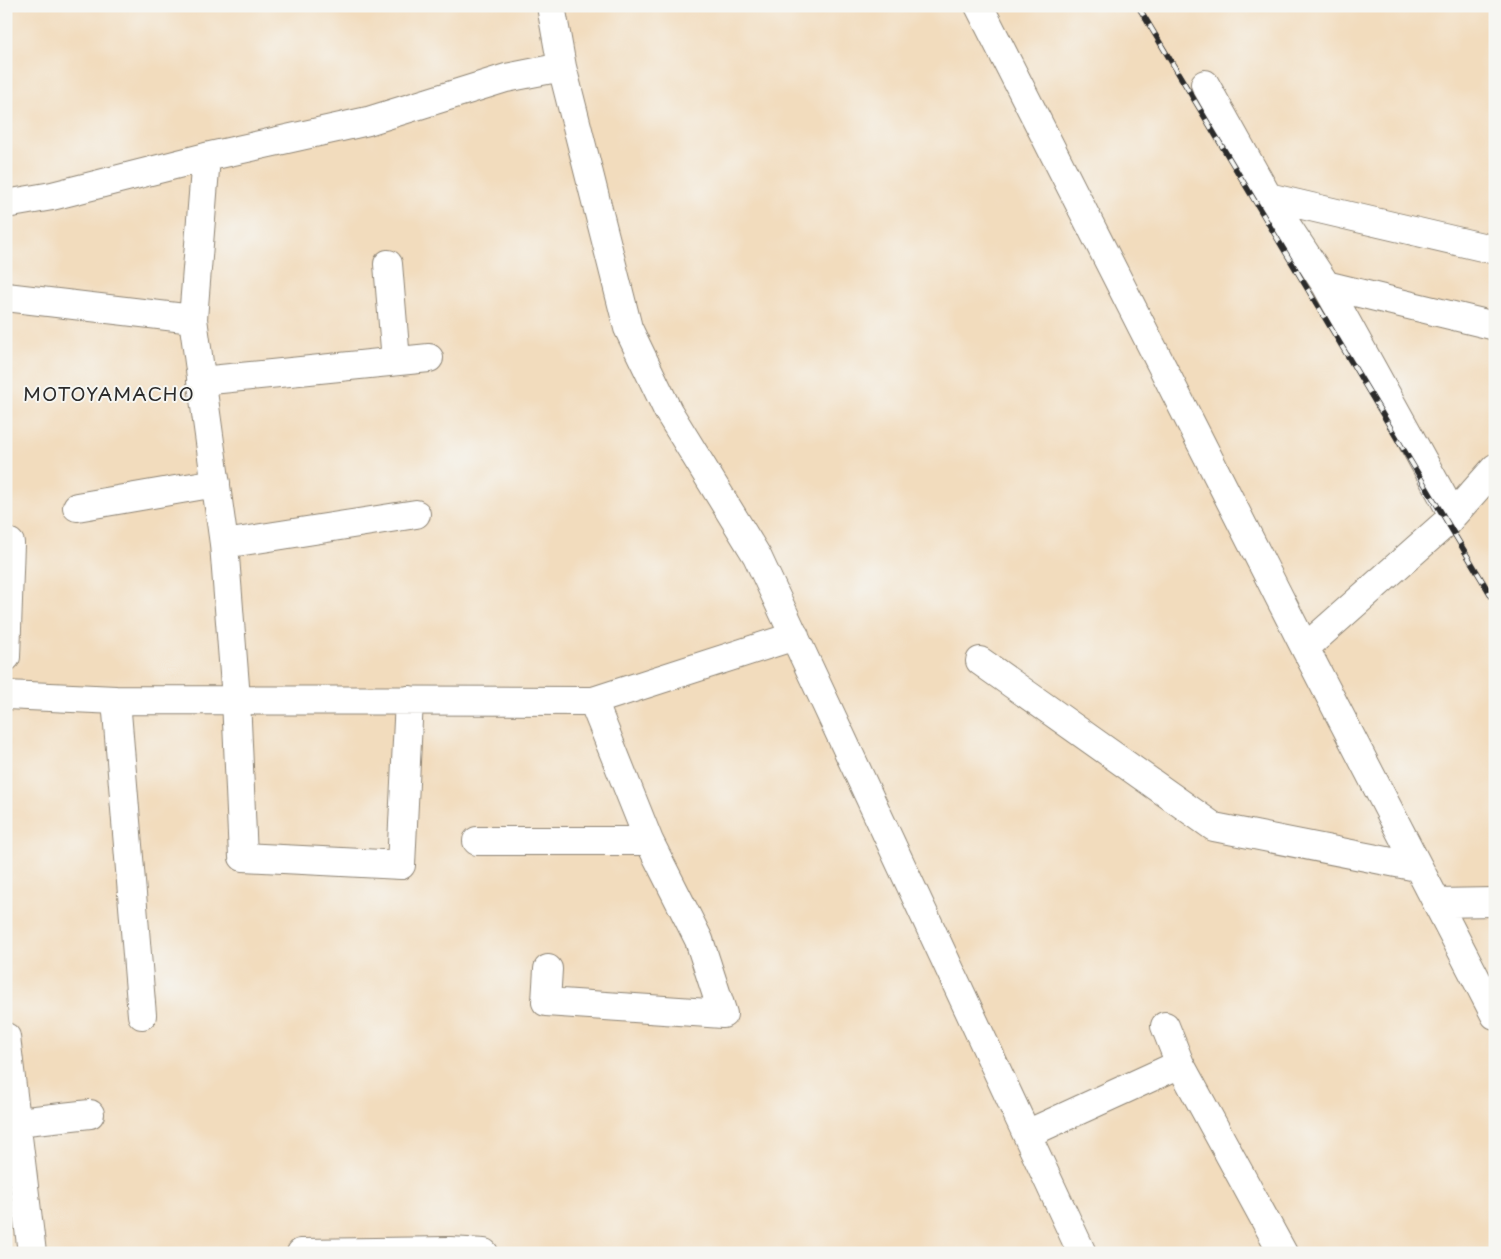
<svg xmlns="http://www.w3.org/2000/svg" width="1501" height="1259" font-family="'Playpen Sans',sans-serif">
<rect width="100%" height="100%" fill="#f6f6f2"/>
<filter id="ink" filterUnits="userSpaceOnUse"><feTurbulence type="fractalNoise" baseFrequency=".02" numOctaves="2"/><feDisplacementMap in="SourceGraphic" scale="10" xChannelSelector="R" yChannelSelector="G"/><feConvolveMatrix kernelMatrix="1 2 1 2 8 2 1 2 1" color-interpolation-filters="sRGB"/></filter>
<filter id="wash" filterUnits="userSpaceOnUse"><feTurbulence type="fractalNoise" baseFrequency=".0096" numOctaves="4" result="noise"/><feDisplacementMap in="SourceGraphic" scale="20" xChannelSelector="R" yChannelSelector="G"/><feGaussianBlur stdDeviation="1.12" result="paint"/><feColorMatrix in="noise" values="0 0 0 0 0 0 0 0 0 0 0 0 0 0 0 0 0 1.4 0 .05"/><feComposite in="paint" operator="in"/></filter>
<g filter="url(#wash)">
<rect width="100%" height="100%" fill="#f2dcbd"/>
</g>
<g filter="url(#ink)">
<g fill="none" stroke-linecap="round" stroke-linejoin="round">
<g stroke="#8e8474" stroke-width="30">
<path id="minor" d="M551 6 562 67 628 328 668 411 757 556 1082 1253
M979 6 1305 648 1495 1015
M1205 84 1268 197 1495 250
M206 157 193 319 224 544 236 699 243 857 401 865 409 700
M1268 197 1326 285 1453 515
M6 204 52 196 206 157 368 121 506 78 562 67
M388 264 396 361
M1326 285 1495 326
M6 297 193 319
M201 381 429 358
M77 507 216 483
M224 544 416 514
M1305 648 1447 522 1495 468
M6 657 10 543
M980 661 1214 827 1417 867
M6 695 116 700 593 701 795 636
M116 700 142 1015
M477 841H649
M1437 903 1495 902
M548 969 546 1002 723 1014 699 940 649 841 593 701
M1165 1026 1180 1064 1283 1253
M6 1037 32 1253
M17 1122 90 1114
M1027 1134 1180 1064
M301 1253 450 1251 484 1253"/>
</g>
<use href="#minor" stroke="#fff" stroke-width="28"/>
<g stroke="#2b2b2b" stroke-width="5.5">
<path id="rail" d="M1138 6 1495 602"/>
</g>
<use href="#rail" stroke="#f6f6f2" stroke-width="4" stroke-dasharray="11" stroke-linecap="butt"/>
</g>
</g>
<g text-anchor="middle" stroke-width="4" stroke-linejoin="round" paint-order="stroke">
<g font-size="19" letter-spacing="1" fill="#2b2b2b" stroke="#f6f6f2">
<text x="109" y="401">MOTOYAMACHO</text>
</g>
</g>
<rect width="1501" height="1259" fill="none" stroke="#f6f6f2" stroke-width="25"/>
</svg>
